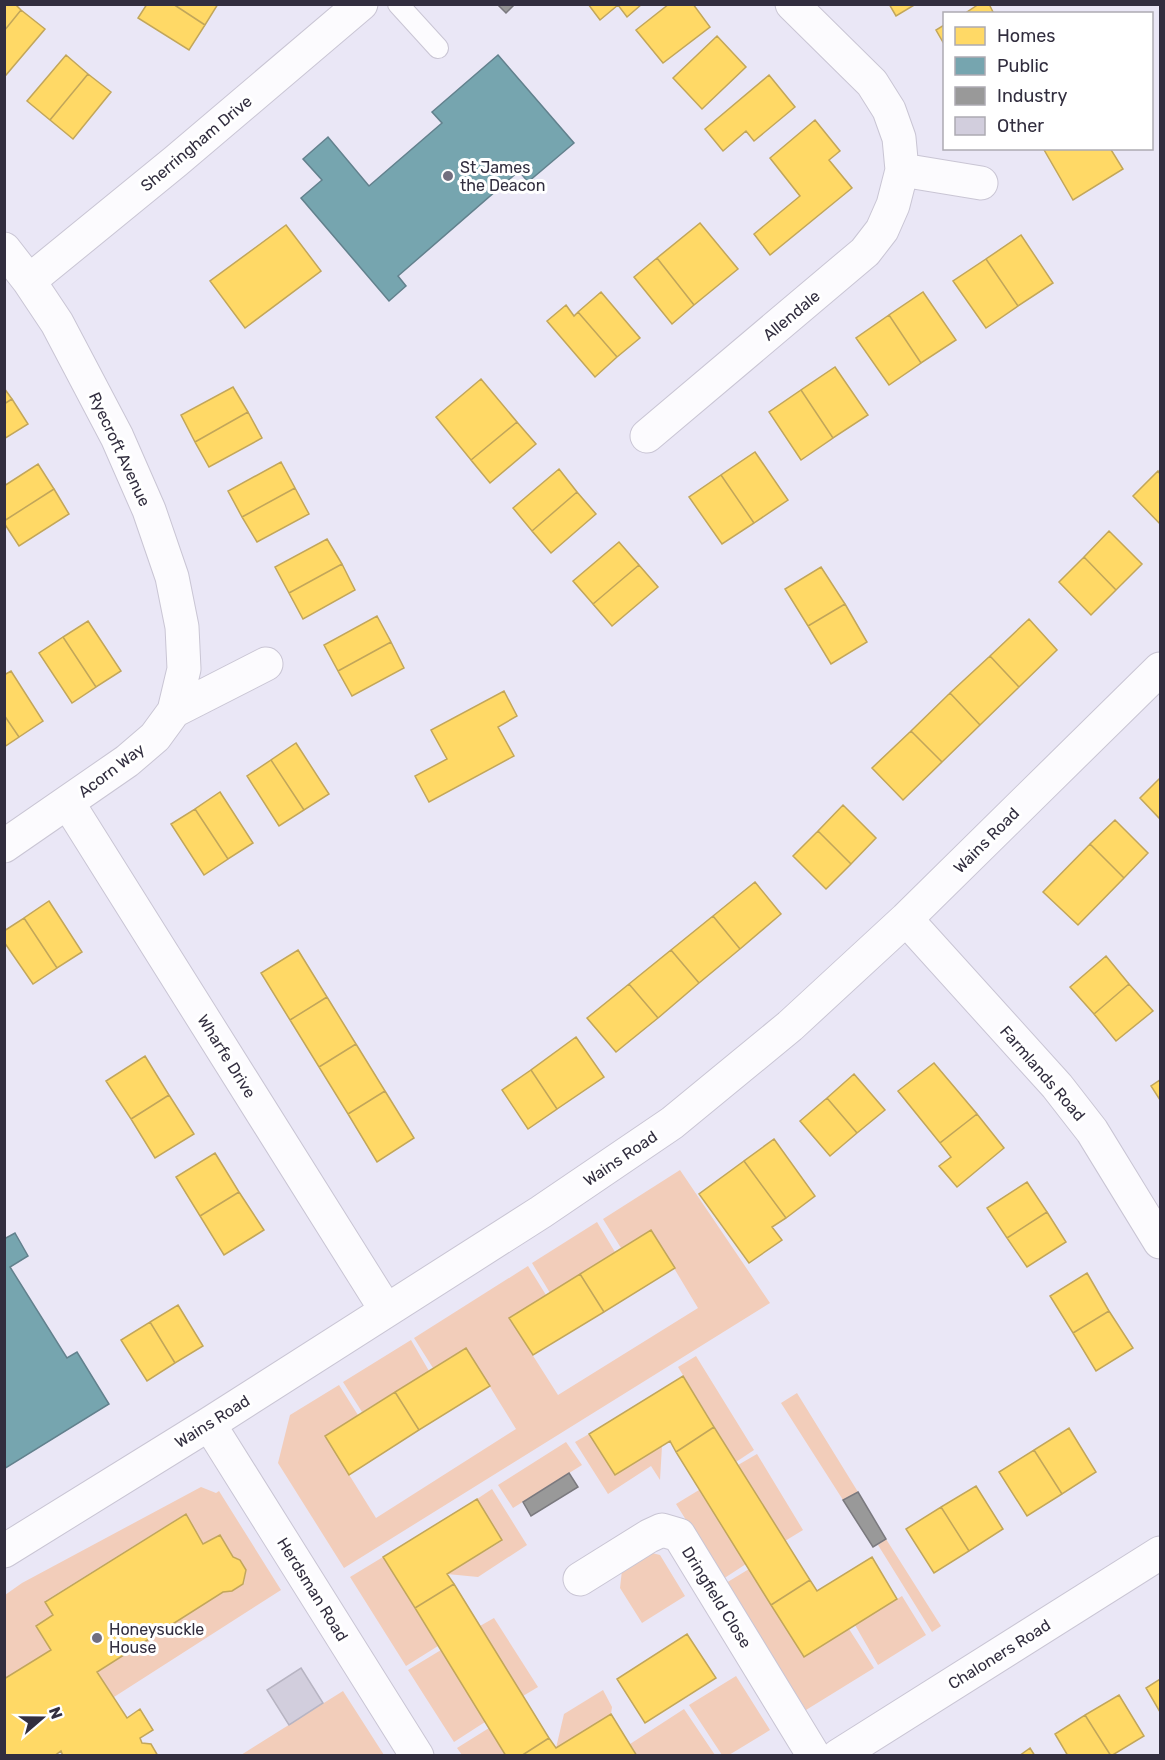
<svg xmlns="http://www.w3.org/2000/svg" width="1165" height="1760" font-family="Rubik,sans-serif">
<rect width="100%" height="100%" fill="#eae7f6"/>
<path fill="#f2cdba" d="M680 1170 770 1303 344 1568 278 1463 290 1415 339 1385 358 1415 325 1436 376 1518 516 1429 466 1348 433 1368 414 1338 528 1266 546 1295 509 1318 558 1395 698 1308 651 1230 621 1248 603 1219Z
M597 1222 615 1252 550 1293 532 1263Z
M411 1340 429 1371 362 1412 343 1382Z
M696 1356 754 1450 736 1462 678 1367Z
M797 1393 858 1492 843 1500 781 1403Z
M589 1434 615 1475 662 1446 660 1480 651 1466 608 1494 575 1442Z
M566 1442 582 1465 513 1508 498 1485Z
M757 1454 803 1530 785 1541 738 1465Z
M201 1487 216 1493 219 1491 281 1590 114 1697 97 1672 223 1592 232 1591 244 1584 246 1570 240 1560 233 1557 220 1535 203 1544 185 1514 45 1601 53 1615 36 1626 51 1650 5 1679V1595L22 1583Z
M492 1489 527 1545 478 1577 447 1574 502 1541 477 1499Z
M699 1490 746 1564 723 1579 676 1504Z
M886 1539 941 1626 932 1632 878 1545Z
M648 1552 660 1555 685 1596 642 1623 620 1588 622 1570Z
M383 1557 438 1646 406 1666 350 1577Z
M749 1569 804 1657 849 1629 874 1668 806 1710 726 1583Z
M902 1596 926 1635 878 1665 855 1625Z
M494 1618 538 1687 523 1696 480 1626Z
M441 1650 485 1722 454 1742 408 1670Z
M736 1676 770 1730 729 1755H722L689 1705Z
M603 1690 612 1707 611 1714 556 1748 564 1714Z
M343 1691 384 1755H241Z
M684 1709 715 1755H637L630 1744Z
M489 1728 506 1755H462L457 1748Z"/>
<path fill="#ffd966" stroke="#c2a65a" stroke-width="1.5" d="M4 4H15L21 10 4 31Z
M147 4H173L205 25 189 50 138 18Z
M173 4H218L205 25Z
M588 4H642L627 17 618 5 600 20Z
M669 4H693L710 27 663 63 636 30Z
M889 4H916L896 16Z
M979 4H989L994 14H964Z
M21 10 45 29 6 75 4 74V31Z
M944 25V44L936 30Z
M717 36 746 67 702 109 673 78Z
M66 55 88 74 50 120 27 101Z
M88 74 111 92 73 139 50 120Z
M769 75 795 107 754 141 746 131 723 151 705 129Z
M815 120 840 151 829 160 852 188 770 255 754 234 800 196 770 158Z
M1043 148H1110L1123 169 1073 200Z
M700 223 738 269 694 305 657 258Z
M286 225 321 271 245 328 210 281Z
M1021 235 1053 283 1018 306 986 259Z
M657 258 694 305 672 324 634 277Z
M986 259 1018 306 986 328 953 281Z
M601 292 640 338 617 357 578 312Z
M923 292 956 340 921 363 889 315Z
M566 305 574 316 578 312 617 357 595 377 547 321Z
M889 315 921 363 889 385 856 338Z
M835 367 868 415 833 438 801 390Z
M481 379 517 422 471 460 436 417Z
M233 387 248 412 195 442 181 415Z
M4 388 12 399 4 404Z
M801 390 833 438 801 460 769 412Z
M12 399 28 424 4 439V404Z
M248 412 262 438 209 467 195 442Z
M517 422 536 444 490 483 471 460Z
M755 452 788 500 754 523 721 475Z
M281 462 295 488 242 517 228 491Z
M38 464 54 489 4 521V486Z
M559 469 577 492 532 531 513 508Z
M1158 471 1160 474V524L1133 496Z
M721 475 754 523 722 544 689 497Z
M295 488 309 514 257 542 242 517Z
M54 489 69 514 19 546 4 523V521Z
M577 492 596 514 551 553 532 531Z
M1109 531 1142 564 1116 590 1084 557Z
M327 539 342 564 289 593 275 567Z
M619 542 639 565 593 604 573 581Z
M1084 557 1116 590 1091 615 1059 582Z
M342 564 355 590 303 619 289 593Z
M639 565 658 587 612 626 593 604Z
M821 567 845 604 808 626 785 589Z
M845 604 867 642 831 664 808 626Z
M377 616 391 642 338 671 324 645Z
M1029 619 1057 650 1019 687 990 656Z
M88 621 121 671 96 687 63 637Z
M63 637 96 687 72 703 39 653Z
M391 642 404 668 352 696 338 671Z
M990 656 1019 687 980 725 950 693Z
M11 671 43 721 19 737 4 715V675Z
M504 691 517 716 498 727 514 756 429 802 415 776 447 759 431 730Z
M950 693 980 725 942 762 911 731Z
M4 715 19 737 4 747Z
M911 731 942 762 903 800 872 768Z
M296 743 329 794 304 810 271 760Z
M271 760 304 810 279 826 247 776Z
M1160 778V819L1140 798Z
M220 792 253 843 228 859 195 809Z
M843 805 876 838 851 864 818 831Z
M195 809 228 859 204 875 171 824Z
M1115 820 1148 853 1124 878 1090 844Z
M818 831 851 864 826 889 793 856Z
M1090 844 1124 878 1078 925 1043 892Z
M755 882 781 914 740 949 713 916Z
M49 901 82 952 57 968 24 918Z
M713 916 740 949 699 983 671 950Z
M24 918 57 968 33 984 4 942V931Z
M298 950 327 997 290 1020 261 973Z
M671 950 699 983 658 1018 629 984Z
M1106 956 1129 984 1094 1014 1070 987Z
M629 984 658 1018 616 1052 587 1018Z
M1129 984 1153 1011 1116 1041 1094 1014Z
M327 997 356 1044 319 1067 290 1020Z
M576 1037 604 1077 557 1109 531 1070Z
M356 1044 385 1091 348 1114 319 1067Z
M145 1056 169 1095 131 1119 106 1081Z
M934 1063 977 1114 940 1143 898 1091Z
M531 1070 557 1109 528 1129 502 1090Z
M854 1074 885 1110 857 1133 827 1098Z
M1160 1080V1100L1151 1086Z
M385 1091 414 1138 377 1162 348 1114Z
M169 1095 194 1134 155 1158 131 1119Z
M827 1098 857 1133 830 1156 800 1121Z
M977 1114 1004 1148 957 1187 939 1166 951 1157 940 1143Z
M774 1139 815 1196 786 1218 744 1161Z
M215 1153 239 1192 200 1216 176 1177Z
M744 1161 786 1218 772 1227 782 1240 749 1263 699 1194Z
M1027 1182 1047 1212 1007 1238 987 1208Z
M239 1192 264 1230 224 1255 200 1216Z
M1047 1212 1066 1242 1027 1267 1007 1238Z
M651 1230 675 1268 604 1312 580 1274Z
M1087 1273 1109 1311 1073 1333 1050 1296Z
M580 1274 604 1312 533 1355 509 1318Z
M178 1305 203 1346 175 1363 150 1322Z
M1109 1311 1133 1348 1096 1371 1073 1333Z
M150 1322 175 1363 147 1381 121 1340Z
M466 1348 490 1386 419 1430 395 1392Z
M683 1376 714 1427 676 1452 670 1441 615 1475 589 1434Z
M395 1392 419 1430 349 1475 325 1436Z
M714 1427 810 1580 771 1605 676 1452Z
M1069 1428 1096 1472 1062 1494 1034 1450Z
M1034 1450 1062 1494 1027 1516 999 1472Z
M976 1486 1003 1529 969 1551 941 1507Z
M477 1499 502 1540 447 1574 454 1584 415 1608 383 1557Z
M941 1507 969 1551 934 1573 906 1529Z
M186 1514 203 1544 220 1535 233 1557 240 1560 246 1570 243 1584 232 1591 223 1592 97 1672 127 1718 140 1709 153 1730 140 1738 142 1743 151 1744 158 1756H63L61 1751 54 1756H4V1679L51 1650 36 1626 53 1615 45 1602Z
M872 1557 897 1599 804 1657 771 1605 810 1580 817 1591Z
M454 1584 549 1738 521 1756H506L415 1608Z
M687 1634 716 1678 645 1723 617 1679Z
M1160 1679V1712L1146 1688Z
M1119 1695 1144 1736 1111 1756 1085 1715Z
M611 1714 637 1756H521L549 1738 556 1748Z
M1085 1715 1111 1756H1068L1055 1734Z
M1030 1748 1035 1756H1019Z"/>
<path fill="#76a5af" stroke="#62818d" stroke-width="1.5" d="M498 55 574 143 528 182 519 171 398 276 406 286 389 301 301 198 322 180 303 159 328 137 369 186 442 123 432 112Z
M15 1233 28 1256 10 1267 67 1358 77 1352 109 1404 4 1469V1239Z"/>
<path fill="#999" stroke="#7a797e" stroke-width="1.5" d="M497 4H515L506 13Z
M569 1473 578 1487 531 1516 523 1502Z
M858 1492 886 1539 873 1547 843 1500Z"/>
<path fill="#d2cedd" stroke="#b7b4c2" stroke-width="1.5" d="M301 1668 323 1703 289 1725 267 1690Z"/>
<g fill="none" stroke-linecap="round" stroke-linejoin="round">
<g stroke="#c9c5d4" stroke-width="22">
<path id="lane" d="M398 4 438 48"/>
</g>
<g stroke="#c9c5d4" stroke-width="35">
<path id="street" d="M902 170 981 183
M4 249 29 281 57 323 117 437 149 510 172 577 182 627 184 669 174 711 155 737 127 761 4 846
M29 281 176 161 361 4
M647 436 865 252 882 230 893 205 902 170 899 138 889 110 872 83 792 4
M174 711 266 664
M68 803 386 1310
M906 919 1057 1086 1092 1131 1160 1242
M209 1424 417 1756
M4 1551 209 1424 541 1212 672 1123 790 1026 906 919 1160 669
M580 1579 649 1536 662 1530 679 1535 814 1756
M838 1756 1160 1553"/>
</g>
<use href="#lane" stroke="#fcfbfe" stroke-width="20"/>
<use href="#street" stroke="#fcfbfe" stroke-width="33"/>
</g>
<g fill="#726f7f" stroke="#fff" stroke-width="2">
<circle cx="448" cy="176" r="6"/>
<circle cx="97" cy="1638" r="6"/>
</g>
<g text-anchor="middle" stroke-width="6" stroke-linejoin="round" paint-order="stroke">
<g font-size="16" fill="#322e3f" stroke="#fff">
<text transform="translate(196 143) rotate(-40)" y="6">Sherringham Drive</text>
<text transform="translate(791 315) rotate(-40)" y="6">Allendale</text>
<text transform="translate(120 449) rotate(65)" y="6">Ryecroft Avenue</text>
<text transform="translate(111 770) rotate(-37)" y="6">Acorn Way</text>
<text transform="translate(986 840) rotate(-45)" y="6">Wains Road</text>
<text transform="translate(227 1056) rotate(58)" y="6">Wharfe Drive</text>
<text transform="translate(1043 1073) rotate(49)" y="6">Farmlands Road</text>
<text transform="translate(620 1158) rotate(-34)" y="6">Wains Road</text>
<text transform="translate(212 1421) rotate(-32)" y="6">Wains Road</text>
<text transform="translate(313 1589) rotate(58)" y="6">Herdsman Road</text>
<text transform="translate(717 1597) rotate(58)" y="6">Dringfield Close</text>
<text transform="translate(999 1654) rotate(-32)" y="6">Chaloners Road</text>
</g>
<g font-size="16" fill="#322e3f" stroke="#fff" text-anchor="start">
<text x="460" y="173">St James<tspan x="460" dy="18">the Deacon</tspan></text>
<text x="109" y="1635">Honeysuckle<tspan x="109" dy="18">House</tspan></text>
</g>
</g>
<rect width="1165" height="1760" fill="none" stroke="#322e3f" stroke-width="12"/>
<rect x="943" y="12" width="210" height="138" fill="#ffffff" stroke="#adabb2" stroke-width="1.5"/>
<rect x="955" y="27" width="30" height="18" fill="#ffd966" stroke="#adabb2" stroke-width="1.5"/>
<text x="997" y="42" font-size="18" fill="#322e3f">Homes</text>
<rect x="955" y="57" width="30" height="18" fill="#76a5af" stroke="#adabb2" stroke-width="1.5"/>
<text x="997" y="72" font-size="18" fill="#322e3f">Public</text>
<rect x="955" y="87" width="30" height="18" fill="#999999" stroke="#adabb2" stroke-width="1.5"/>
<text x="997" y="102" font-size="18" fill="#322e3f">Industry</text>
<rect x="955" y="117" width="30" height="18" fill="#d2cedd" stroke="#adabb2" stroke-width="1.5"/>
<text x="997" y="132" font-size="18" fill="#322e3f">Other</text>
<g transform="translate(42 1718) rotate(70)" stroke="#ffffff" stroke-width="4.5" paint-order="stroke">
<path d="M0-4.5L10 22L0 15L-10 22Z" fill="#322e3f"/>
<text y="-9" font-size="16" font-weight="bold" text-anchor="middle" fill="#322e3f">N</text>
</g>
</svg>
